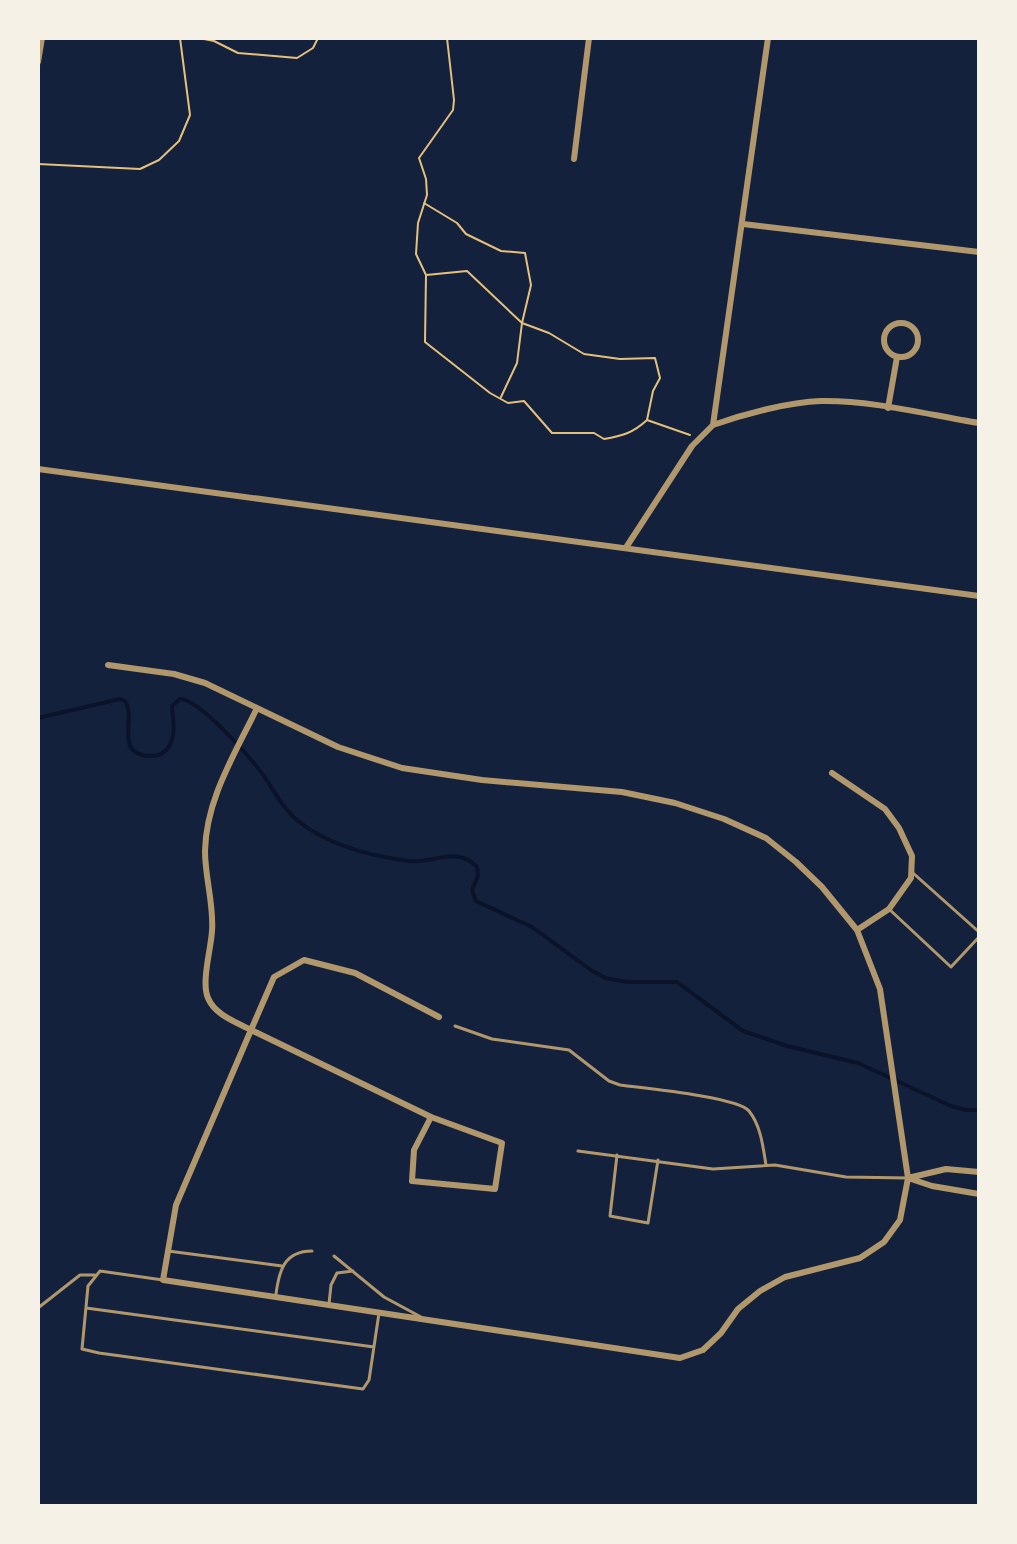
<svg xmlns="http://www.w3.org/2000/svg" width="1017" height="1544" font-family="'Exo 2',sans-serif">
<rect width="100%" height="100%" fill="#14213d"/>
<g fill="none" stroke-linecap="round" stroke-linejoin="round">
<path stroke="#0b132b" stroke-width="4" d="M38 718 120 699 125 701C137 720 113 754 150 756 157 756 162 755 167 749 177 737 173 720 172 706L180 699C199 699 248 755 261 772 273 788 282 808 298 821 328 845 371 856 408 861 433 864 457 845 477 867L478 876 472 890 476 901 532 927 591 970 605 978 627 982H677L743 1031 787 1046 858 1063 951 1106 966 1110H979"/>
<path stroke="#e5c07b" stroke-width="2" d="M199 38 214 41 238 53 297 58 313 48 318 38
M447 38 454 100 453 110 419 158 426 179 427 195 418 223 416 254 426 275 467 271 522 323 549 333 584 354 620 359 655 358 660 378 653 391 647 420
M38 164 140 169 159 160 179 141 190 115 180 38
M424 203 457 223 466 234 501 251 525 253 531 285 522 323 517 363 501 397
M426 275 425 342 490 393 508 403 524 401 552 433H594L604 439C622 436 633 433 647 420L690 435"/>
<path stroke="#b1986c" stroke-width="3" d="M913 873 979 932
M889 909 951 967 979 937
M455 1026 492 1039 569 1050 609 1081 620 1085C642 1088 738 1097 749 1111 761 1126 763 1147 766 1165
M578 1151 713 1169 775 1165 846 1177 908 1178
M617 1155 610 1216 648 1223 658 1160
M168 1251 282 1266
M334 1256 384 1297 421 1317
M163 1280 100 1271 88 1286 82 1349 99 1353 363 1389 369 1380 379 1313
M276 1294C279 1271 284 1251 312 1251
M329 1304 331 1285 337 1273 353 1271
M38 1308 80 1275H95
M86 1308 374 1347"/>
<path stroke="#b1986c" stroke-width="6" d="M38 62 42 38
M574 159 589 38
M743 224 979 252
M884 340a17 17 0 1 1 34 0a17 17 0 1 1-34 0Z
M888 408 897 357
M713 425C744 414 789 402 821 401 872 400 929 415 979 423
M38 469 979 596
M627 546 692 446 713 425 768 38
M108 665 174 674 205 683 338 747 402 768 482 780 622 792 675 803 724 819 766 838 796 862 822 887 857 930 880 989 908 1178 900 1220 884 1242 860 1258 785 1277 760 1291 738 1309 721 1333 703 1350 680 1358 163 1280 176 1205 251 1030C236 1022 215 1015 208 998 201 982 211 949 212 931 214 904 205 878 205 851 206 799 235 754 257 708
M832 773 885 809 899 828 912 856 911 878 889 909 857 930
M431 1117 502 1143 495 1189 412 1181 414 1150 431 1117 251 1030 274 977 304 960 355 973 439 1017
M908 1178 932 1186 979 1194
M908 1178 946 1169 979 1172"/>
</g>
<rect width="1017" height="1544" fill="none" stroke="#f6f1e7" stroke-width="80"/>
</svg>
